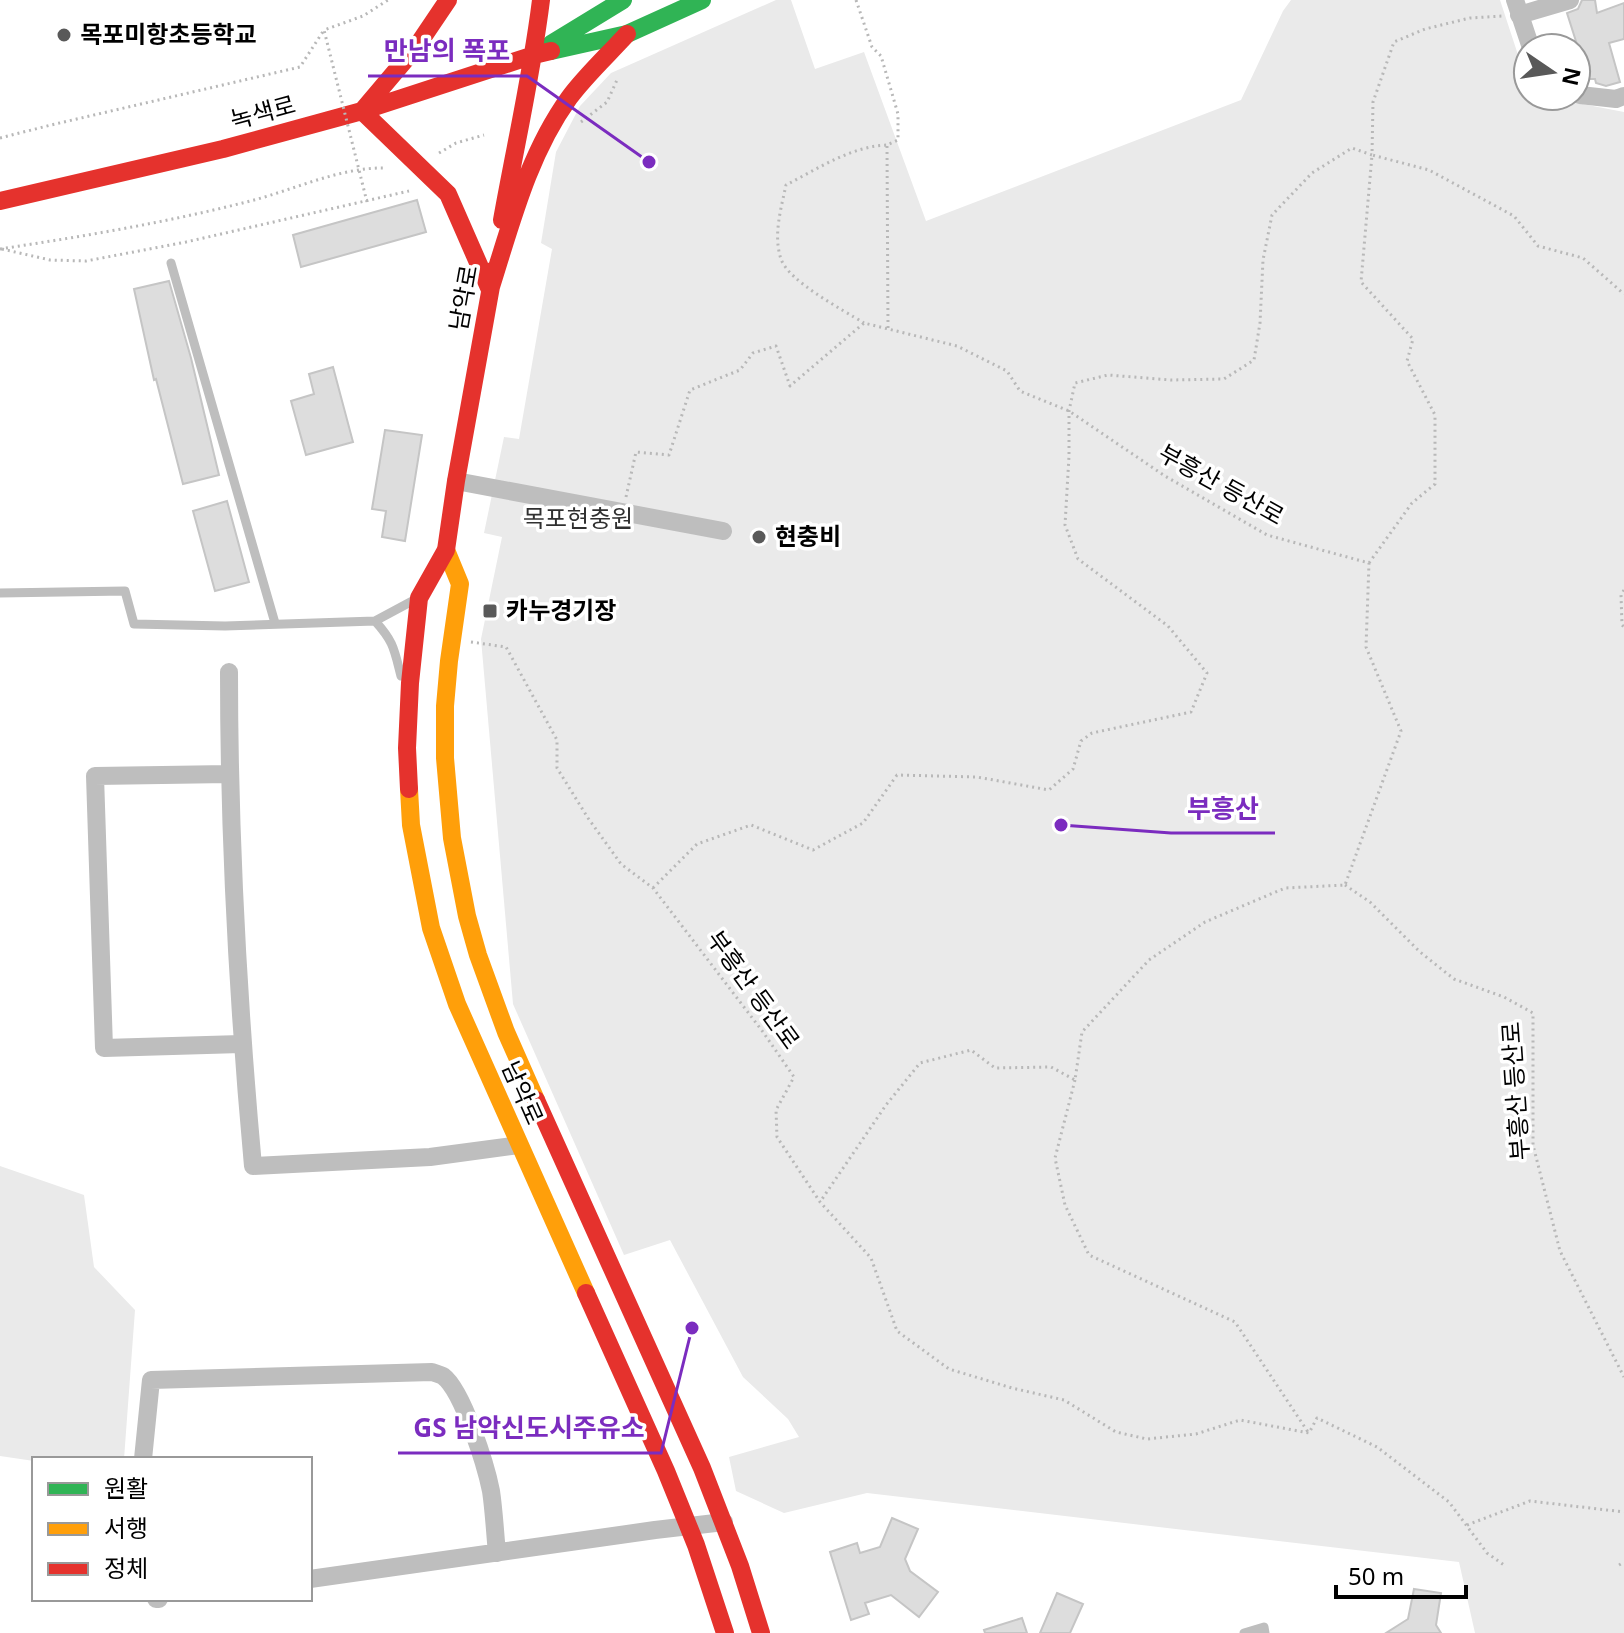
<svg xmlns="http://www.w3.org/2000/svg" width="1624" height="1633" font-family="'Noto Sans','Noto Sans KR',sans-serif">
<rect width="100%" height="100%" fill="#fff"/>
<path fill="#eaeaea" d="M776 0H791L815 69 864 52 926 221 1241 100 1283 11 1291 0H1500L1522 67 1528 71V96H1563L1572 102 1624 112V1633H1475L1459 1562 867 1493 784 1513 736 1491 729 1457 799 1437 788 1419 743 1377 670 1240 624 1255 513 1004 481 639 502 537 484 533 504 437 519 439 552 249 541 243 556 152 580 106 611 73Z
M0 1166 84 1195 94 1267 135 1310 124 1459H34V1461L0 1456Z"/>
<path fill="#ddd" stroke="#c5c5c5" stroke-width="2" d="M1582 0H1595L1597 13 1624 3V39L1609 43 1620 82 1606 86 1596 83 1595 79H1588L1567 13 1578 9Z
M417 200 426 232 301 267 293 235Z
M169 281 191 358 219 475 183 484 156 379 154 380 134 289Z
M333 367 353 442 306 455 291 401 314 394 309 374Z
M385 430 422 435 405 541 382 537 386 511 372 509Z
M227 501 249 582 215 591 193 511Z
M892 1518 918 1529 905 1559 910 1571 938 1592 919 1617 891 1595 865 1603 869 1614 851 1620 830 1552 857 1543 860 1553 880 1547Z
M1414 1589 1441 1593 1436 1625 1441 1633H1386L1408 1619Z
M1057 1593 1083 1604 1070 1633H1040Z
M1022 1618 1027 1633H985L984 1630Z"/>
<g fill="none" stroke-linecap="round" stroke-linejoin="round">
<path stroke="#b8b8b8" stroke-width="3" stroke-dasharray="2 4" stroke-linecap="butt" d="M856 0 872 47 881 56 898 114V140L887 145 888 328
M581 122 607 102 617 80
M0 138 51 125 300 67 324 30
M439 153 456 143 484 135
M0 249C85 236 170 222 254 200 295 189 342 167 385 168
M2 249 50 260 86 261 186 242 409 191
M864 323C843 310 788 281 781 259 773 235 781 209 786 185 817 169 852 146 887 145
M626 497 636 452 669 455 690 390 740 370 753 353 776 346 790 386 864 323 957 346 1007 371 1020 391 1069 411 1165 476 1267 535 1369 563 1366 647 1401 731 1345 885 1285 888 1205 922 1149 960 1082 1032 1075 1080 1051 1067 995 1068 971 1050 920 1063 886 1105 820 1202
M1369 563 1412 503 1435 484V415L1407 361 1413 339 1361 282 1372 155 1429 170 1514 216 1538 246 1583 258 1624 294
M1624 590 1621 595 1622 625 1624 627
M471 642 506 647 557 740V768L588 818 621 864 653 888 763 1032 794 1077 776 1110 777 1137 820 1202 871 1258 897 1331 949 1369 1012 1388 1064 1400 1116 1432 1147 1439 1196 1434 1240 1420 1309 1433 1317 1418 1377 1447 1449 1502 1487 1553 1504 1565
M1345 885 1370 902 1420 952 1454 979 1504 997 1533 1013V1145L1560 1251 1624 1377
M653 888 697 844 751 825 813 850 863 823 897 775 977 777 1049 790 1073 769 1081 741 1092 733 1191 712 1207 673 1168 626 1078 559 1065 525 1069 456V411L1075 383 1108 375 1171 380 1224 379 1254 360 1260 323 1263 260 1272 215 1312 173 1352 148 1372 155 1373 102 1394 42 1425 29 1470 18 1503 16
M1075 1080 1055 1158 1065 1205 1089 1255 1235 1322 1308 1432
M1467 1525 1530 1501 1624 1512
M1619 1565 1624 1562"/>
<path stroke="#bebebe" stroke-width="9" d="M171 263 275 623
M0 593 125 591 134 624 225 626 375 621
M401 676C394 649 394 642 375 621L416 599
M1244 1633 1264 1627 1265 1633"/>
<path stroke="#bebebe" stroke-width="18" d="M1515 0 1531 48
M1519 15 1570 0
M1576 93 1580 95 1616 99 1624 96
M456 481 723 531
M229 672C229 837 238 1002 253 1166L430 1157 519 1145
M229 774 95 776 104 1048 241 1044
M143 1459 151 1380 432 1372C435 1373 441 1375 443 1376 463 1391 486 1466 491 1491 494 1511 495 1533 497 1553
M310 1579 655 1530 724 1522
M156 1599H159"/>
<path stroke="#30b455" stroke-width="18" d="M551 44 623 0
M551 51 627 34 702 0"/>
<path stroke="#ff9f0a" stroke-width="18" d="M446 550 460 584 449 661 445 706V758L452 838 467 916 478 955 506 1032 536 1100
M409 789 411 825 431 928 457 1004 586 1293"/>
<path stroke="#e5322d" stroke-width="18" d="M448 0 417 46 362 111 448 194 490 290
M0 201 223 149 362 111 534 55 551 51
M502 220C515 147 532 74 541 0
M490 290C511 224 528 155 569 98 586 75 608 55 627 34
M409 789 407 748 410 683 419 598 446 550 456 481 494 270
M536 1100 702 1468 740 1566 761 1633
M586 1293 666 1471 696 1545 725 1633"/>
<path stroke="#b8b8b8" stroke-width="3" stroke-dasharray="2 4" stroke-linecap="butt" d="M367 202 324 30 363 16 388 0"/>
</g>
<g fill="#595959" stroke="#fff" stroke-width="3">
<circle cx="64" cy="35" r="8"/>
<circle cx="759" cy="537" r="8"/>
<rect x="482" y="603" width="16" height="16" rx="4"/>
</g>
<g text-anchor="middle" stroke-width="7" stroke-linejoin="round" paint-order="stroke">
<g font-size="24" font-weight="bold" fill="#000" stroke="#fff" text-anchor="start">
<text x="80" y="43">목포미항초등학교</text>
<text x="775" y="545">현충비</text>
<text x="506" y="619">카누경기장</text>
</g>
<g font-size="24" fill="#000" stroke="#fff">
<text transform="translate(263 113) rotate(-15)" y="8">녹색로</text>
<text transform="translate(464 298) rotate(-80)" y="8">남악로</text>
<text transform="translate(1221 485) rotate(29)" y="8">부흥산 등산로</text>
<text transform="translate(753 990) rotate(54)" y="8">부흥산 등산로</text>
<text transform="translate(1516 1091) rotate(-94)" y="8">부흥산 등산로</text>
<text transform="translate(522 1093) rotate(66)" y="8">남악로</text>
</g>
<g font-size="24" fill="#303030" stroke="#fff">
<text x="578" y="527">목포현충원</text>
</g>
</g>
<path fill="none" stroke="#7b2cbf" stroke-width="3" d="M649 162L527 76H368M1061 825L1171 833H1275M692 1328L661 1453H398"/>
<g fill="#7b2cbf" stroke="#fff" stroke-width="3">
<circle cx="649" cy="162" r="8"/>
<circle cx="1061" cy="825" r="8"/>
<circle cx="692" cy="1328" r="8"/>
</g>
<g font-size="26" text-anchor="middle" font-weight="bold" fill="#7b2cbf" stroke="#fff" stroke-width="7" stroke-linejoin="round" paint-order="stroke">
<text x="447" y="60">만남의 폭포</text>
<text x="1223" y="818">부흥산</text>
<text x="529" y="1437">GS 남악신도시주유소</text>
</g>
<rect x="32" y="1457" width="280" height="144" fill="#ffffff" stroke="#999999" stroke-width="2"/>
<rect x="48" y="1483" width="40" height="12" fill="#30b455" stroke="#999999" stroke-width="2"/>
<text x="104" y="1497" font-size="24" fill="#000000">원활</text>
<rect x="48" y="1523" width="40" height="12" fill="#ff9f0a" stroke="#999999" stroke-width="2"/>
<text x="104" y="1537" font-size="24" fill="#000000">서행</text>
<rect x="48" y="1563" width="40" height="12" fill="#e5322d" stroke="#999999" stroke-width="2"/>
<text x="104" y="1577" font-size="24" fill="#000000">정체</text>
<g transform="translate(1552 72) rotate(103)"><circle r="38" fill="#ffffff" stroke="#999999" stroke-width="2"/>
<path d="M0-6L14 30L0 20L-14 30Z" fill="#595959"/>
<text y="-12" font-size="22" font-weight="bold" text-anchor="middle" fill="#000000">N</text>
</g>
<path d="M1336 1585v12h130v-12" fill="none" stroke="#000000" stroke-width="4"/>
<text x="1348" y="1585" font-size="24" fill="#000000" stroke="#ffffff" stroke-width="6" paint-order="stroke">50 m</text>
</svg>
